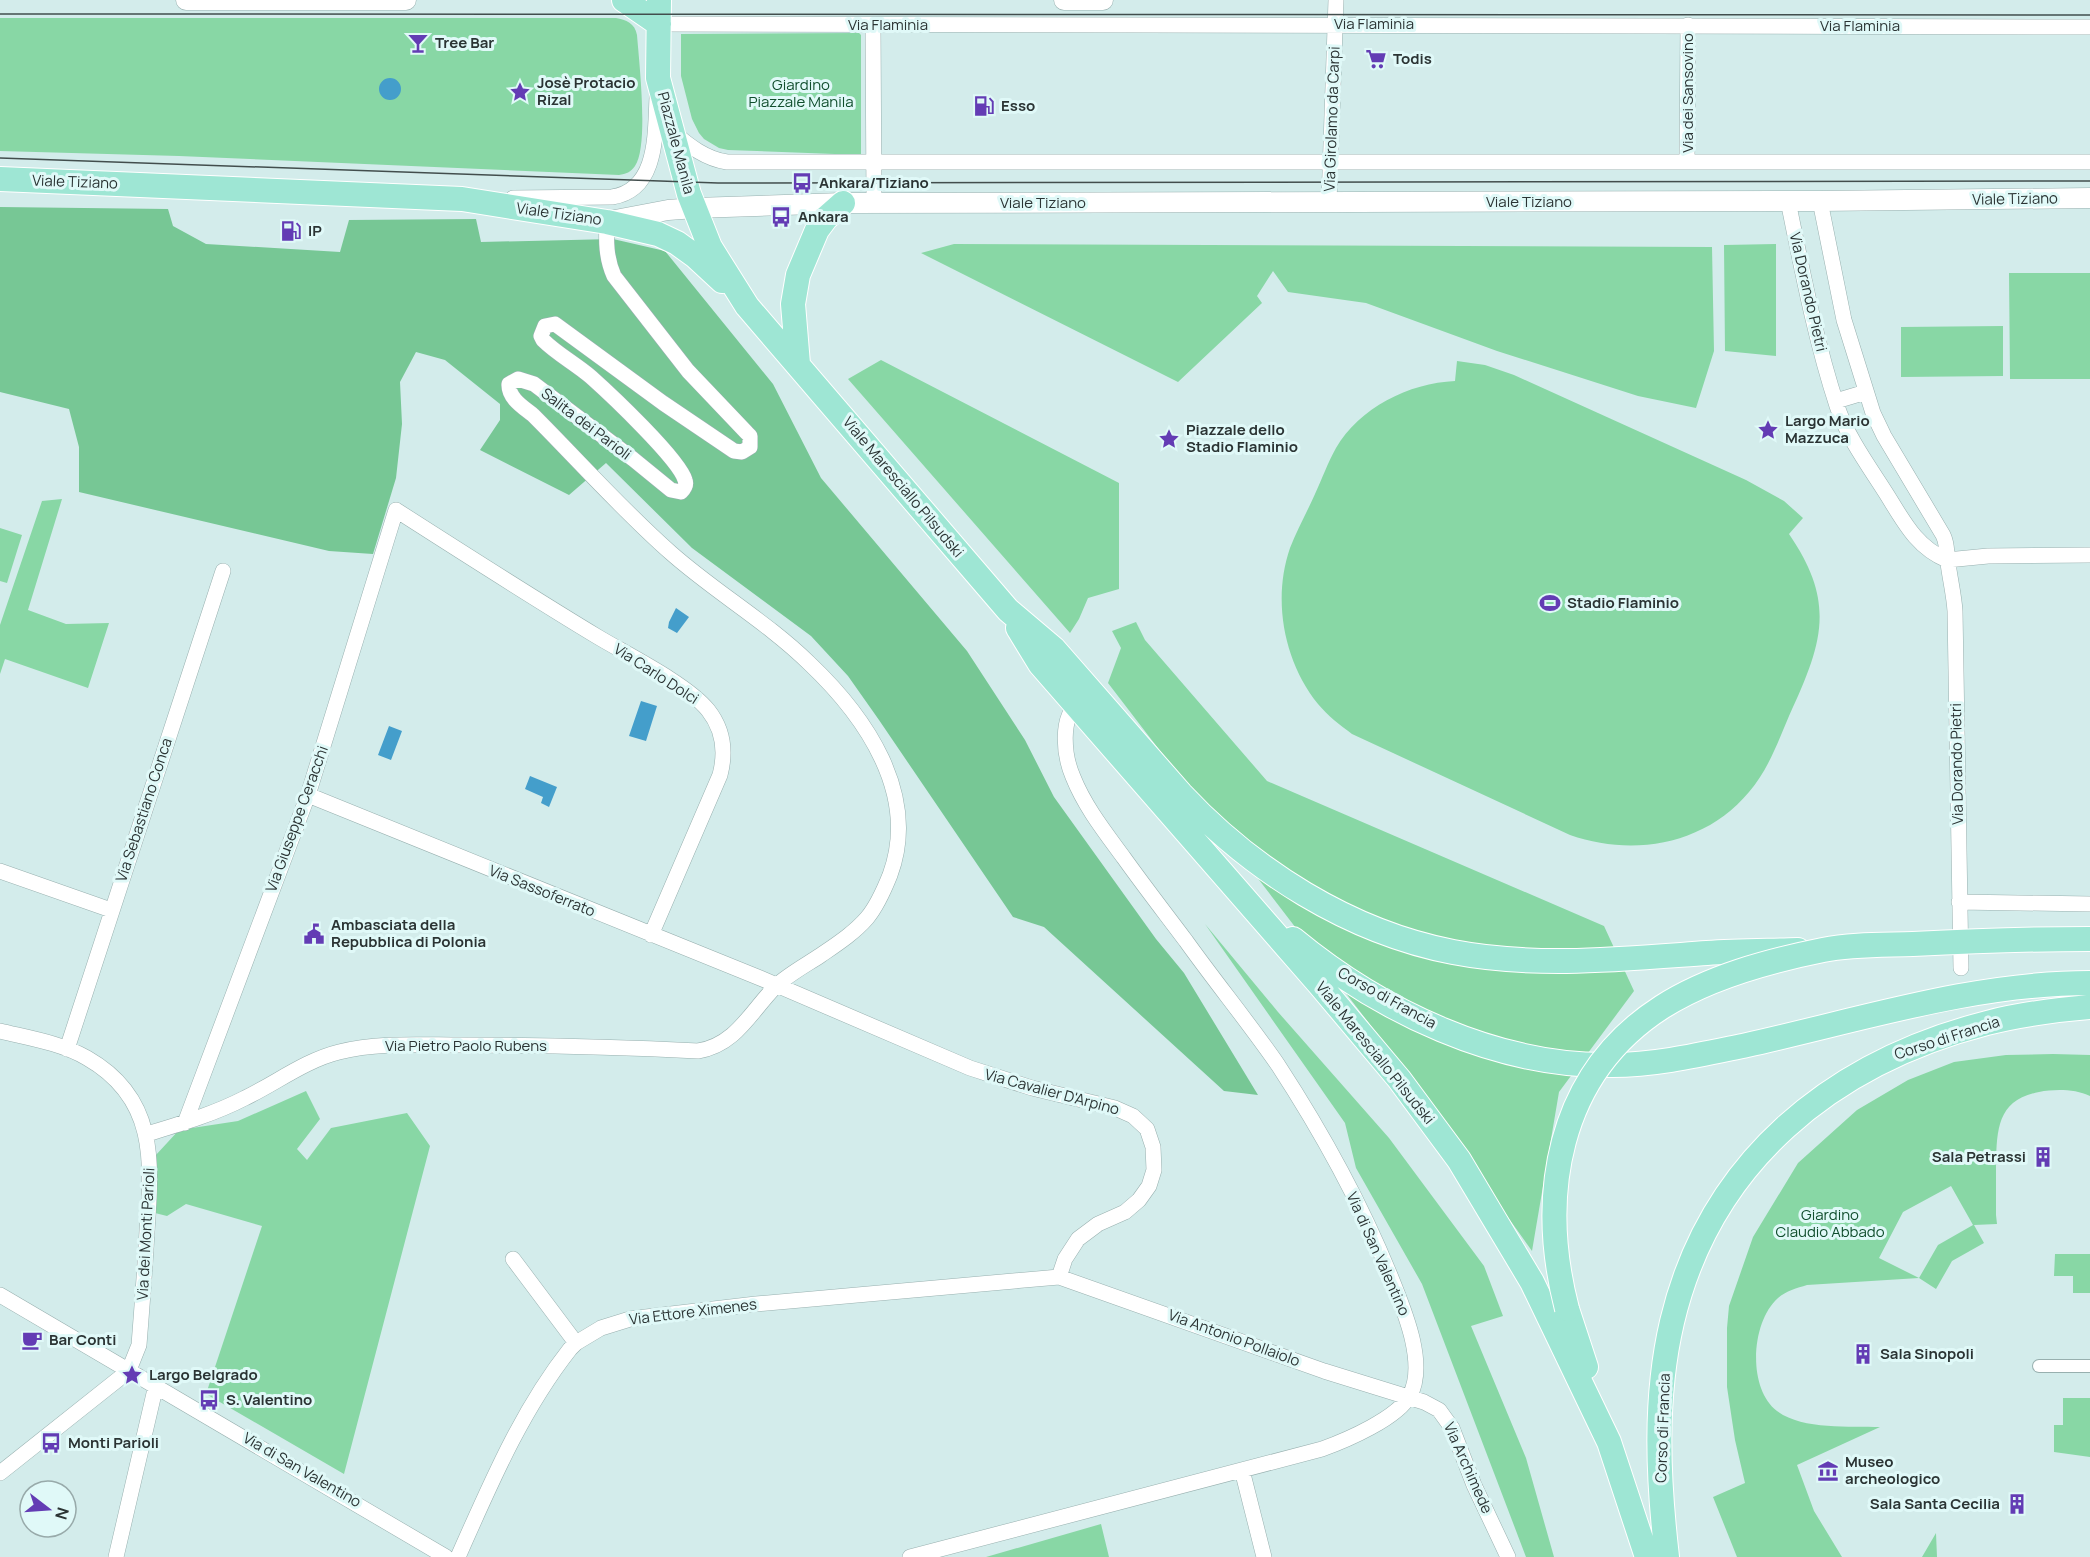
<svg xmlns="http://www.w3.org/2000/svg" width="2090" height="1557" font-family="Manrope,sans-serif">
<rect width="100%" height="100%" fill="#d3eceb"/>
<path fill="#88d7a5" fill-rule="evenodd" d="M0 18H616C626 20 635 23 637 35 639 61 649 146 635 166 631 172 626 174 619 175L179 156 0 151Z
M859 33 861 35V155L728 150 719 148 704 139 699 133 692 119 681 76V34Z
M954 244 1712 247 1714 351 1696 408 1638 396 1497 351 1366 303 1288 292 1273 271 1257 296 1262 303 1178 382 921 253Z
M1776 244V356L1725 351 1724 245Z
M2009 273H2090V379H2010Z
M2003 326V376L1901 377V327Z
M881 360 1119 483V589L1088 598 1079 619 1070 633 848 379Z
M1457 361 1485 365 1514 375 1746 480 1784 501 1803 518 1789 534C1837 604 1822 644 1789 716 1778 742 1768 770 1749 792 1705 845 1633 857 1570 835L1352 734C1340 725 1328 716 1318 704 1284 662 1272 600 1290 548 1297 530 1307 512 1315 494 1322 479 1328 462 1336 448 1359 408 1409 383 1455 381Z
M62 499 28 610 66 624 109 623 88 688 5 659 0 674V625L42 501Z
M0 528 22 535 7 583 0 581Z
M1136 622 1145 640 1267 781 1604 926 1634 991 1559 1092 1532 1251 1368 1022 1108 683 1121 648 1112 631Z
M1205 924 1278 1012 1389 1138 1484 1266 1503 1316 1471 1326 1526 1458 1554 1557H1526L1422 1284 1356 1168 1345 1123Z
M2053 1054 2090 1055V1096C2075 1089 2055 1089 2039 1092 1998 1100 1997 1128 1996 1163 1996 1180 1996 1198 1996 1215L1997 1224 1974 1225 1984 1243 1952 1261 1936 1289 1919 1278 1807 1285C1797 1288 1786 1291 1778 1298 1751 1322 1747 1388 1777 1411 1802 1430 1850 1426 1880 1427L1797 1465 1814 1511 1842 1557H1737L1713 1497 1745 1483 1735 1440 1727 1387V1328L1729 1306 1753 1237 1798 1163 1857 1110 1908 1080 1954 1062 2006 1055ZM1951 1186 1973 1225 1938 1245 1919 1278 1879 1258 1903 1212Z
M306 1091 320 1119 297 1149 307 1160 331 1128 407 1113 430 1146 344 1474 206 1394 262 1226 186 1204 167 1216 155 1213V1156L179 1130 238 1121Z
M2055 1254H2090V1293H2073V1276H2054Z
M2063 1398H2090V1457L2054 1452V1425H2063Z
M1101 1524 1109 1557H986Z
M1936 1533 1937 1557H1922Z"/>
<path fill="#77c795" d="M0 207 168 209 173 226 206 244 340 252 349 220 476 219 481 242 613 239 665 251 773 384 821 478 967 651 1025 740 1054 797 1156 939 1184 973 1258 1095 1224 1091 1044 927 1013 917 879 720 848 676 811 636 692 548 606 463 569 495 480 450 500 420V404L445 360 416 352 400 382 402 424 396 478 373 554 329 551 79 492V447L69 409 0 392Z"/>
<path fill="#449ecb" d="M379 89a11 11 0 1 1 22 0a11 11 0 1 1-22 0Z
M676 608 689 617 677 633 668 628 669 622Z
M641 701 657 706 646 741 629 736Z
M389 726 402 731 391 760 378 755Z
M530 776 557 787 549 807 541 803 543 797 525 789Z"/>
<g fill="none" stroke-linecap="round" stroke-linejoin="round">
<g stroke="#98b0af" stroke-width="14">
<path id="pedestrian" d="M2039 1366H2090"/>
</g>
<g stroke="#98b0af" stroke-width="16">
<path id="minor" d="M659 24 2090 27
M873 25 874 203
M673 132C689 146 706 159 727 162H2090
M1687 161 1688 25
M513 198 612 197C658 190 655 134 657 98
M1788 201C1802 269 1815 339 1837 406 1848 439 1871 469 1889 498 1905 524 1918 548 1947 560
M1820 201 1844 320 1873 413 1884 436 1943 535C1948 545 1946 553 1948 563 1950 579 1954 595 1955 611L1961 968
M1329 202 1336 0
M1836 401 1866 392
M1947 560 1988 556 2090 555
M308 795 760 978 970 1068 1032 1088 1115 1108 1133 1116 1147 1129 1153 1147 1154 1170 1149 1186 1139 1200 1125 1212 1098 1224 1078 1239 1065 1259 1059 1277
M0 871 111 910
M1959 902 2090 904
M0 1031C29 1038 61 1043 87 1058 157 1098 152 1161 147 1231 145 1269 142 1307 139 1345L131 1365 121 1377 0 1473
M67 1049 223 571
M185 1123 308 795 396 510C463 553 530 596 598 637 628 655 687 684 708 710 723 729 726 752 720 775L651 935
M147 1134C180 1124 214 1114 245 1098 276 1083 306 1060 339 1052 377 1042 421 1045 461 1045 540 1045 619 1047 698 1051 736 1045 751 1011 776 986 789 974 806 965 821 955 837 944 854 933 867 918 877 906 884 890 890 875 920 794 865 716 809 663 767 622 715 592 671 553 622 510 579 461 533 415 523 407 508 398 509 384L518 379 534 384 633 459 671 490 681 492C685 488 687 485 685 480 679 459 610 394 591 377 576 364 557 354 543 340L541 336 545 326 555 324 663 403 734 451 742 452 750 447V436L747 433 688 371 614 276C606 258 606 241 607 222
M513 1259 576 1343
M0 1295 446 1557
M1242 1470 1264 1557
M116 1557 156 1385
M458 1557C490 1485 521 1411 570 1349L576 1343 601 1328 630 1319 654 1316 756 1304 1059 1277 1324 1371 1424 1402 1439 1410 1452 1428 1474 1485 1508 1557
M910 1557 1322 1449C1347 1440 1398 1418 1410 1395 1426 1365 1406 1315 1394 1285 1364 1209 1323 1134 1278 1065 1249 1023 1216 983 1186 941 1165 913 1144 886 1124 858 1105 832 1085 807 1073 777 1064 756 1059 717 1080 701"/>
</g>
<g stroke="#98b0af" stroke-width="21">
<path id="tertiary" d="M186 0H406
M1064 0H1103
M610 221 668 210 695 208 843 203 1820 201 2090 198"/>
</g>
<g stroke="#fff" stroke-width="26">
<path id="primary" d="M624 0 659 24
M659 0 658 78 689 194 710 247 747 306 1008 610 1054 649 1181 794C1252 870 1349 932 1453 952 1536 968 1623 959 1707 953 1737 951 1768 951 1798 950
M0 179 462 199 607 222 658 234 677 243 695 256 722 281
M798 364 793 304 798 275 817 230 826 218 843 203
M1018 628 1040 664 1320 985 1399 1079 1459 1160 1532 1282 1609 1442 1647 1557
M1293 939C1380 1011 1497 1067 1612 1065 1657 1065 1703 1054 1747 1045 1860 1020 1973 983 2090 983
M1567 1309 1586 1367
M1667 1557C1658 1479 1654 1399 1672 1322 1710 1161 1832 1063 1987 1023 2021 1014 2055 1010 2090 1007"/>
</g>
<use href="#pedestrian" stroke="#fff" stroke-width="12"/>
<use href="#minor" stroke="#fff" stroke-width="15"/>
<use href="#tertiary" stroke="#fff" stroke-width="20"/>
<use href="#primary" stroke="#9ee6d4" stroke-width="24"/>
<path stroke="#424e4d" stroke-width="1.5" d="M0 14 2090 15
M0 158 718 183 2090 181"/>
<g stroke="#fff" stroke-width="26" stroke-linecap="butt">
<path id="primary-bridge" d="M1567 1309C1538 1197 1556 1075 1662 1007 1709 977 1768 961 1823 950 1852 944 1884 945 1913 944 1972 941 2031 939 2090 939"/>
</g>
<use href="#primary-bridge" stroke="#9ee6d4" stroke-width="24"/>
</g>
<defs>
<g id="bar-bare" transform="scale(1.62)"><path d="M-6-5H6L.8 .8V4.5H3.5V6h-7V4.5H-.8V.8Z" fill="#633cb4" stroke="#e0f9f8" stroke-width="2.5" paint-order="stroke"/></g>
<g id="supermarket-bare" transform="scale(1.62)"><path d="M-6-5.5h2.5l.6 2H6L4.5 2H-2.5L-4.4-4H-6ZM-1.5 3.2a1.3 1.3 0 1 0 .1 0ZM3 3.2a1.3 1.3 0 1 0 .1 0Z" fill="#633cb4" stroke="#e0f9f8" stroke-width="2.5" paint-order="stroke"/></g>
<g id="sight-bare" transform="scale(1.62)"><path d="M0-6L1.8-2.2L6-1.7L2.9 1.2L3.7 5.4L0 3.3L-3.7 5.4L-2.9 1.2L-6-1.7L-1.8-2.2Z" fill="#633cb4" stroke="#e0f9f8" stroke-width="2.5" paint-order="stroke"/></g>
<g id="fuel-bare" transform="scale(1.62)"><path d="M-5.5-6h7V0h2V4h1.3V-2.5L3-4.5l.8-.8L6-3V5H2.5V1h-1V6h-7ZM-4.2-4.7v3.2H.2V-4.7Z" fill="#633cb4" stroke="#e0f9f8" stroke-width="2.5" paint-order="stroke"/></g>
<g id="bus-bare" transform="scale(1.62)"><path d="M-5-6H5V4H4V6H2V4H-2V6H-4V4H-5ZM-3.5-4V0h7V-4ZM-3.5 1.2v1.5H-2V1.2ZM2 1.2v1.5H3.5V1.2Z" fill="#633cb4" stroke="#e0f9f8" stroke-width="2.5" paint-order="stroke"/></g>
<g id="stadium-bare" transform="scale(1.62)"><path d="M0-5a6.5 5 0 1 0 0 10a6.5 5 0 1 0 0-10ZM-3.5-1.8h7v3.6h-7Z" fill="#633cb4" stroke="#e0f9f8" stroke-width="2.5" paint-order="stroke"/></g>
<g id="civic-bare" transform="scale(1.62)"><path d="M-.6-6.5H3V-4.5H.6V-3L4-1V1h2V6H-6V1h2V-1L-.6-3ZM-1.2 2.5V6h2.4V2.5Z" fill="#633cb4" stroke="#e0f9f8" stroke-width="2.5" paint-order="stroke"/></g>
<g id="building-bare" transform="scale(1.62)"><path d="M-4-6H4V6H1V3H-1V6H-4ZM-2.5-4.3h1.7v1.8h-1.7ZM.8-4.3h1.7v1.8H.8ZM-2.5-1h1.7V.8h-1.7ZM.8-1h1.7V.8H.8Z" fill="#633cb4" stroke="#e0f9f8" stroke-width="2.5" paint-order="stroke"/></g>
<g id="cafe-bare" transform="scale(1.62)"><path d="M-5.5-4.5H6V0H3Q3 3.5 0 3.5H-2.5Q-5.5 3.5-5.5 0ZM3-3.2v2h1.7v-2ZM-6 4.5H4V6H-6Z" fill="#633cb4" stroke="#e0f9f8" stroke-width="2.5" paint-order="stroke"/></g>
<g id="museum-bare" transform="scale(1.62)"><path d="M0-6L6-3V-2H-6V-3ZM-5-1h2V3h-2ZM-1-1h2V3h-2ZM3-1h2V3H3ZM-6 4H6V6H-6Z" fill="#633cb4" stroke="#e0f9f8" stroke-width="2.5" paint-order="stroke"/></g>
</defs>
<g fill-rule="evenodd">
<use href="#bar-bare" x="418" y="43"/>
<use href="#supermarket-bare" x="1376" y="59"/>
<use href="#sight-bare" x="520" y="92"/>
<use href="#fuel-bare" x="984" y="106"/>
<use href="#bus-bare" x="802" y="183"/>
<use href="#bus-bare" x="781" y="217"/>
<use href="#fuel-bare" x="291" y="231"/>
<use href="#sight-bare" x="1768" y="430"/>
<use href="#sight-bare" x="1169" y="439"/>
<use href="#stadium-bare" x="1550" y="603"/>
<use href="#civic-bare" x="314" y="934"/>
<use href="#building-bare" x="2043" y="1157"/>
<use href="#cafe-bare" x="32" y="1340"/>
<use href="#building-bare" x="1863" y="1354"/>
<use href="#sight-bare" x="132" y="1375"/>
<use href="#bus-bare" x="209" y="1400"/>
<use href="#bus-bare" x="51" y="1443"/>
<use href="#museum-bare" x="1828" y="1471"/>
<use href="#building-bare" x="2017" y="1504"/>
</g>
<g text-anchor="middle" stroke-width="6" stroke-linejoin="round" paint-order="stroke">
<g font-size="15" fill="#2b3434" stroke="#e0f9f8">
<text x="1374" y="29">Via Flaminia</text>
<text x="888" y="30">Via Flaminia</text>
<text x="1860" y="31">Via Flaminia</text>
<text transform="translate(1688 93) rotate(-90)" y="5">Via dei Sansovino</text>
<text transform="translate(1332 119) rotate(-88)" y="5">Via Girolamo da Carpi</text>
<text transform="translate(676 143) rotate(75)" y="5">Piazzale Manila</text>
<text transform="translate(75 182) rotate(2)" y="5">Viale Tiziano</text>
<text transform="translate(2015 199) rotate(-1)" y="5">Viale Tiziano</text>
<text x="1529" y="207">Viale Tiziano</text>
<text x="1043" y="208">Viale Tiziano</text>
<text transform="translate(559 214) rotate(8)" y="5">Viale Tiziano</text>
<text transform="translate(1808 292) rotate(77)" y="5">Via Dorando Pietri</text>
<text transform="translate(586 424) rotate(37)" y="5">Salita dei Parioli</text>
<text transform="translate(903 487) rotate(50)" y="5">Viale Maresciallo Pilsudski</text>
<text transform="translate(656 674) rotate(33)" y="5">Via Carlo Dolci</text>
<text transform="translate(1957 764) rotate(-91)" y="5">Via Dorando Pietri</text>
<text transform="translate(144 810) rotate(-72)" y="5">Via Sebastiano Conca</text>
<text transform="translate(297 819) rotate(-70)" y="5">Via Giuseppe Ceracchi</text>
<text transform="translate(542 891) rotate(22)" y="5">Via Sassoferrato</text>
<text transform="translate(1387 998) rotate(29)" y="5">Corso di Francia</text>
<text transform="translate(1947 1038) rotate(-18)" y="5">Corso di Francia</text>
<text x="466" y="1051">Via Pietro Paolo Rubens</text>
<text transform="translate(1375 1053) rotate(51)" y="5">Viale Maresciallo Pilsudski</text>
<text transform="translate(1052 1092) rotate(15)" y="5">Via Cavalier D'Arpino</text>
<text transform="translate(146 1234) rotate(-87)" y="5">Via dei Monti Parioli</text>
<text transform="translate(1378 1254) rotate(66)" y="5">Via di San Valentino</text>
<text transform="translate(693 1312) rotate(-7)" y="5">Via Ettore Ximenes</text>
<text transform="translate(1234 1338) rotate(20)" y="5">Via Antonio Pollaiolo</text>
<text transform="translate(1663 1428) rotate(-88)" y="5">Corso di Francia</text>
<text transform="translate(1468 1468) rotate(66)" y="5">Via Archimede</text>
<text transform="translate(302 1470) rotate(30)" y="5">Via di San Valentino</text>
</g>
<g font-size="15" font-weight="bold" fill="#2b3434" stroke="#e0f9f8" text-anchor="start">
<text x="435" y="48">Tree Bar</text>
<text x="1393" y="64">Todis</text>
<text x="537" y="88">Josè Protacio<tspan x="537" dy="17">Rizal</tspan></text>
<text x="1001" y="111">Esso</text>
<text x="819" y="188">Ankara/Tiziano</text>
<text x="798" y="222">Ankara</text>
<text x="308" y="236">IP</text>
<text x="1785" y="426">Largo Mario<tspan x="1785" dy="17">Mazzuca</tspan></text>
<text x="1186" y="435">Piazzale dello<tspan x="1186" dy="17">Stadio Flaminio</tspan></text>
<text x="1567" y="608">Stadio Flaminio</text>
<text x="331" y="930">Ambasciata della<tspan x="331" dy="17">Repubblica di Polonia</tspan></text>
<text x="2026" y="1162" text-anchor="end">Sala Petrassi</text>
<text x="49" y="1345">Bar Conti</text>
<text x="1880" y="1359">Sala Sinopoli</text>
<text x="149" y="1380">Largo Belgrado</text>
<text x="226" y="1405">S. Valentino</text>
<text x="68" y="1448">Monti Parioli</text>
<text x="1845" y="1467">Museo<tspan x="1845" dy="17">archeologico</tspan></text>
<text x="2000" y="1509" text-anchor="end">Sala Santa Cecilia</text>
</g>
<g font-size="15" fill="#104e2d" stroke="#e0f9f8">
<text x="801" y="90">Giardino<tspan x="801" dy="17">Piazzale Manila</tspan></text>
<text x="1830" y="1220">Giardino<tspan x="1830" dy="17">Claudio Abbado</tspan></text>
</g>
</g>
<g transform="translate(48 1509) rotate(107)"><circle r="28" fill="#e0f9f8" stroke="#98aaaa" stroke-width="1.5"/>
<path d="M0-4.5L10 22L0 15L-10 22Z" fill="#633cb4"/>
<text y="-9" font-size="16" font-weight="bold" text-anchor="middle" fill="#2b3434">N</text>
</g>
</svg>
